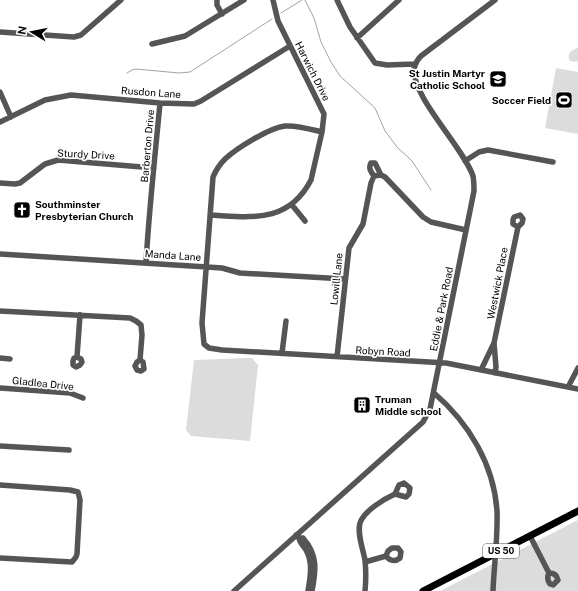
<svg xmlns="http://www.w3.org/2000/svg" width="578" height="591" font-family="'Public Sans',sans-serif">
<rect width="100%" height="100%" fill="#fff"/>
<path fill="#dcdcdc" d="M578 48V61L574 62 570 61C566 53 572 50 578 48Z
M556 68 578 72V134L545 128Z
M247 358H252L258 365 250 441 191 436 186 430 194 360Z
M578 520V591H440Z"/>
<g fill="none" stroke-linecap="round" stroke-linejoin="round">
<path stroke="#a3a3a3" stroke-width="1" d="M305 0 314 18 321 42 331 62 340 76 375 108 385 131 397 147 412 161 431 190
M281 13 302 0
M127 73 132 70 136 69 179 73 190 72 272 19"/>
<path stroke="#555" stroke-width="5.5" d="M217 0V5L222 14
M337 0 350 27 375 63 387 65 415 64
M0 32 74 37 81 35 121 0
M357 38 399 0
M152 44 185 36 244 0
M0 92 11 117
M0 122 45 100 71 95 160 103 194 104 201 101 290 46
M322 132C310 129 296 125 285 126 269 128 237 148 225 159 220 164 216 170 213 177L202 323 204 344 209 348 222 350 446 363 578 389
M465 161 479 152 488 150 553 162
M374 176C371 172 368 168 371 163H375L381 175
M0 183 15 184 20 183 45 164 58 160 154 168
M292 205 305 221
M210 215C251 217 288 224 311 180L322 132 324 114 278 21 273 0
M0 254 207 267 222 268 240 273 345 279
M146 263C149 209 155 157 160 103
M0 311 130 318 136 321 141 325 142 335 140 360 137 362 135 366 137 370 141 371 144 369 143 362 140 360
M282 353 286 321
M77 357 81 359 82 362 80 365 76 367 73 365V361L74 358 77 357 80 315
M337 357 349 248 363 224 371 183 374 176 381 175 385 177 423 217 431 222 466 230
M0 358 10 359
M481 370 494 343
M495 373 496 367 494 343 518 227 522 223 523 219 520 215 514 217 513 220V224L518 227
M568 387 578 368
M0 388 70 393 83 398
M434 393C469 423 494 465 497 511 498 538 494 565 493 591
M0 446 69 450
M0 485 70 490 78 492 80 500 77 554 76 557 72 562 0 558
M296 535 299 538H303C318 555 316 570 312 591
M530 536 549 573C547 577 547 580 550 584L553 585 558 580C557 575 554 573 549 573
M299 538C300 544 305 547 307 552 313 564 310 579 308 591
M365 562 386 556C390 561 395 562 400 558L401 552 398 548H392L388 551 386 556
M234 591 423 422 430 409 474 191C474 186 474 181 473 176 463 147 412 97 414 69 415 64 417 60 421 56L495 0
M365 591C366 581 366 570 365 560 363 549 357 534 360 523 364 511 384 499 395 494L399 485 404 483 410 488 409 494 406 497 395 494"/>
<path stroke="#000" stroke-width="7" d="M423 591 578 511"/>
</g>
<defs>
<g id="school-square" transform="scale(0.9)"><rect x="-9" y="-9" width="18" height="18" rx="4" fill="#000" stroke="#fff"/><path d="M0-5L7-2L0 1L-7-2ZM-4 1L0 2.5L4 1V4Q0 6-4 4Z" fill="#fff"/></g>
<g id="stadium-square" transform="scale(0.9)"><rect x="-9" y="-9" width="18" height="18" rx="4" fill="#000" stroke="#fff"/><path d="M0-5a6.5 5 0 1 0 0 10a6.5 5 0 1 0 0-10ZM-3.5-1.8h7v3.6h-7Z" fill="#fff"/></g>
<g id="church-square" transform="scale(0.9)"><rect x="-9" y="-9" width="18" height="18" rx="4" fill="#000" stroke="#fff"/><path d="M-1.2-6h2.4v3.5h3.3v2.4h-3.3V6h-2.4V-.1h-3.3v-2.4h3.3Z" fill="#fff"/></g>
<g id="building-square" transform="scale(0.9)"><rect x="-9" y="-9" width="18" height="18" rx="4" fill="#000" stroke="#fff"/><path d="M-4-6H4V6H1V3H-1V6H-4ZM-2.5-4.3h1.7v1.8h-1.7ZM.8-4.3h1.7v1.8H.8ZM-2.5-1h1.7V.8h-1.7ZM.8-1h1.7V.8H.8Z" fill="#fff"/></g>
</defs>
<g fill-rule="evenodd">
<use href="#school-square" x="498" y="79"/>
<use href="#stadium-square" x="564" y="100"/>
<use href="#church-square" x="22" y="210"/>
<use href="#building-square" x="362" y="405"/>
</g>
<g text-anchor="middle" stroke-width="3.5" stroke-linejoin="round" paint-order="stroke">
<rect fill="#fff" stroke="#4c4c4c" stroke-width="1" x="483" y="544" width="36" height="14" rx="3"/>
<g font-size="9" font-weight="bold" fill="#000">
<text x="501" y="554">US 50</text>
</g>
<g font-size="10" fill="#000" stroke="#fff">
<text transform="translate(313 71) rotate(63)" y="4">Harwich Drive</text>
<text transform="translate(151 92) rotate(4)" y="4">Rusdon Lane</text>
<text transform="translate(147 146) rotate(-85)" y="4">Barberton Drive</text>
<text transform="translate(86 154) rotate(3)" y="4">Sturdy Drive</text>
<text transform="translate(173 255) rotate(4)" y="4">Manda Lane</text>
<text transform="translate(336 279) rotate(-84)" y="4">Lowill Lane</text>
<text transform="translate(497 283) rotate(-79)" y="4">Westwick Place</text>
<text transform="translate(441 309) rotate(-79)" y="4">Eddie &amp; Park Road</text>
<text transform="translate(383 351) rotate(3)" y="4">Robyn Road</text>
<text transform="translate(43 383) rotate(6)" y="4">Gladlea Drive</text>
</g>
<g font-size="10" font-weight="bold" fill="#000" stroke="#fff" text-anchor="end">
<text x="485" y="77">St Justin Martyr<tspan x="485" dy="12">Catholic School</tspan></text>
<text x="551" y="104">Soccer Field</text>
<text x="35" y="208" text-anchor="start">Southminster<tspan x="35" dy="12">Presbyterian Church</tspan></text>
<text x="375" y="403" text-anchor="start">Truman<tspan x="375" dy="12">Middle school</tspan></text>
</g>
</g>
<g transform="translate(32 32) rotate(280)" stroke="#ffffff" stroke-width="3" paint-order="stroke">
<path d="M0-3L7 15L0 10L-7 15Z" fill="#000000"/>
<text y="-6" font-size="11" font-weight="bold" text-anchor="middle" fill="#000000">N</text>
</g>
</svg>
